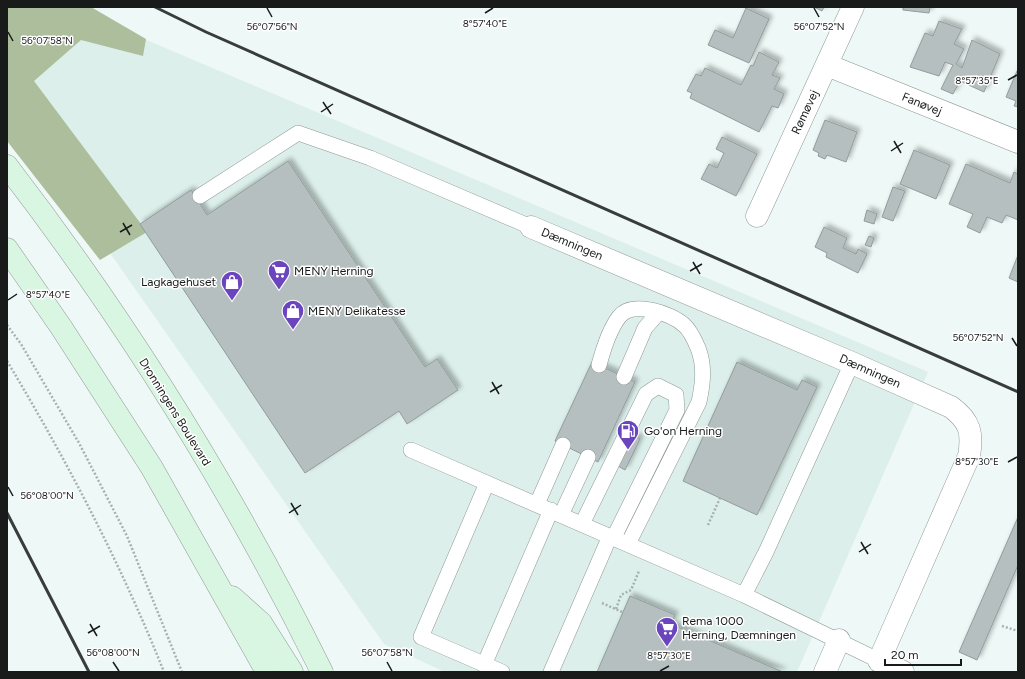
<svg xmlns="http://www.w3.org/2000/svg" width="1025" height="679" font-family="Figtree,sans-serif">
<defs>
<filter id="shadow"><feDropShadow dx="3.5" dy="-3.5" stdDeviation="2" flood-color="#0004"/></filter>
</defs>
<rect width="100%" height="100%" fill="#eef8f6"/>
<path fill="#dcefea" d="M88 15 928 372 797 672H445L384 644 7 106V80Z"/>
<path fill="#acbe9c" d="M7 7H91L146 39 143 56 81 40 34 81 147 232 100 260 7 141Z"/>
<path fill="#b5bfbf" stroke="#929c9c" filter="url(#shadow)" d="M814 7H824L822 11Z
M903 7H930L929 13 903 10Z
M746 8 769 19 749 63 708 45 715 30 733 38Z
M939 21 962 29 954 44 964 49 956 64 962 68 972 40 1000 54 984 92 960 81 953 94 941 89 953 65 945 62 939 76 910 67 925 33 933 36Z
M759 52 779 62 772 75 780 78 774 89 784 94 778 108 772 106 759 132 690 98 692 93 687 91 696 74 701 76 705 68 741 85 751 65 753 66Z
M1017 71 1018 72V107L1014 106 1016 101 1006 97Z
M825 120 857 132 846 162 827 155 825 159 818 156 819 153 813 150Z
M722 137 757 154 736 196 701 179 709 164 717 168 724 153 716 149Z
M914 150 950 165 936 199 900 184Z
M288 161 425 367 437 359 458 390 407 424 399 411 305 473 140 224 191 190 207 215Z
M966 164 1010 183 1014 172 1018 174V220L1006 215 1002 223 987 217 980 233 967 227 973 214 949 204Z
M893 187 905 191 893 221 882 217Z
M867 210 877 214 874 224 864 221Z
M824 227 847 238 843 248 856 254 858 249 867 254 858 273 826 257 827 253 815 247Z
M869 236 874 238 871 247 865 245Z
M1018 255V282L1009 278Z
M592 362 635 382 598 462 555 441Z
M737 362 797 390 802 380 817 387 757 515 683 481Z
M633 436 640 439 625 470 618 466Z
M1018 517V565L977 660 959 652Z
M630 596 675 615 671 624 783 672H597Z"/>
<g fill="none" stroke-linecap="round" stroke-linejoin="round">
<g stroke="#909996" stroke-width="16">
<path id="lane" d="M200 196 298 133 370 158 531 227
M599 365C603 350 609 330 619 317 632 300 671 313 684 325 689 329 695 341 698 348 705 366 703 383 699 402L628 544
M624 377 645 328 659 312
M411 450 744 595 882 662
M487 483 421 637 502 672
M537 504 563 445
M561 515 588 457
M582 524 646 394 658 386 676 395 677 410 614 537
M744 595 766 552 852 363
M484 665 551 510
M551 672 610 536"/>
</g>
<g stroke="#909996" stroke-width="23">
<path id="street" d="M827 65 1018 142
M757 216 853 7
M531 227 852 363 951 407C970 421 973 433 969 456L879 661
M882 662 903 672
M825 672 839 640"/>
</g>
<g stroke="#909996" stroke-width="23">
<path id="secondary" d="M7 166C128 323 234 494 322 672
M7 249 61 327 152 468 267 672
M232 597 261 623 292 672"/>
</g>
<path stroke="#a9b1af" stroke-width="2.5" stroke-dasharray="2 2" stroke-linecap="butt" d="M7 325 21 344 79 443 127 536 182 672
M7 361C67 461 121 564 164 672
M708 525 720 498
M602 603 622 612
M616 609 621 595 631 590 639 571
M1002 626 1018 631"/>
<use href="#lane" stroke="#fff" stroke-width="15"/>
<use href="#street" stroke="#fff" stroke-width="22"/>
<use href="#secondary" stroke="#d9f6e2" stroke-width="22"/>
<path stroke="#383c3b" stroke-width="3" d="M155 7 206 32 1018 392
M7 513 89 672"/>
</g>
<path fill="none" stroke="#181b1a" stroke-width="1.5" d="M267 8 272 17M814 8 819 17M485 13 493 8M8 32 13 41M1008 80 1017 75M323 102 331 114M321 112 333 104M894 141 901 153M891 151 903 143M123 223 130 235M120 232 132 225M693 262 700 274M690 271 702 264M8 300 17 294M1012 338 1017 346M492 382 499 394M490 392 502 385M1008 462 1017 457M8 487 13 496M291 503 298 515M289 513 301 505M861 542 868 554M859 552 871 544M90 624 97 636M88 633 100 626M113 662 119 671M387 662 392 671M660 671 669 666"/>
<defs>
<g id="supermarket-pin" transform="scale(1.15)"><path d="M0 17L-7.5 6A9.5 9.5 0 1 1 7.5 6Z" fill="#6b45be" stroke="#fff"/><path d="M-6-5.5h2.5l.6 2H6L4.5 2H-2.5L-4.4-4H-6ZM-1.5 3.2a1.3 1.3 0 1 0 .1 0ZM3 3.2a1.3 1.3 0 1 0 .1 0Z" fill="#fff"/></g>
<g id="shop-pin" transform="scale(1.15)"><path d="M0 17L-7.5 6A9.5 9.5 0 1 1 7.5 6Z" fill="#6b45be" stroke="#fff"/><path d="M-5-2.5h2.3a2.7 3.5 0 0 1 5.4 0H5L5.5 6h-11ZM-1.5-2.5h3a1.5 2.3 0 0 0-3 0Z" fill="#fff"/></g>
<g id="fuel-pin" transform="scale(1.15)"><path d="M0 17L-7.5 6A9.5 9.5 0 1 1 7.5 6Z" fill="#6b45be" stroke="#fff"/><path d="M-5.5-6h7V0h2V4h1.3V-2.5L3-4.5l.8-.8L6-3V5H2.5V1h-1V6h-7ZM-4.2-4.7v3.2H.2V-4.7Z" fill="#fff"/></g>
</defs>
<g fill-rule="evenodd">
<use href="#supermarket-pin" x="279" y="271"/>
<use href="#shop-pin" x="232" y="282"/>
<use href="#shop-pin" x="293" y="311"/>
<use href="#fuel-pin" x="628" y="431"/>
<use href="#supermarket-pin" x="667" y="628"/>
</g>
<g text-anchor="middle" stroke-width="3" stroke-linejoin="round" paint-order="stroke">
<g font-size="12" fill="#181b1a" stroke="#fff">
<text transform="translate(922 104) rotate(22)" y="4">Fanøvej</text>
<text transform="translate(805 112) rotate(-65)" y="4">Rømøvej</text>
<text transform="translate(572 244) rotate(23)" y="4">Dæmningen</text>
<text transform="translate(870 371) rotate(24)" y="4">Dæmningen</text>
<text transform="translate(175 412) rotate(58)" y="4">Dronningens Boulevard</text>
</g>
<g font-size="12" fill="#181b1a" stroke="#fff" text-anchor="start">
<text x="294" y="275">MENY Herning</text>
<text x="216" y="286" text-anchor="end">Lagkagehuset</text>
<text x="308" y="315">MENY Delikatesse</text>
<text x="644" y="435">Go'on Herning</text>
<text x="682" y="625">Rema 1000<tspan x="682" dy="14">Herning, Dæmningen</tspan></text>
</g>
</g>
<g font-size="10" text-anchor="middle" fill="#181b1a" stroke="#fff" stroke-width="3" stroke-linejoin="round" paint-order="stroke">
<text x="485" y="27">8°57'40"E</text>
<text x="272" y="30">56°07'56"N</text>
<text x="819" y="30">56°07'52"N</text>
<text x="47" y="44">56°07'58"N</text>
<text x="977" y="84">8°57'35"E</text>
<text x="48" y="298">8°57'40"E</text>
<text x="978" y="341">56°07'52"N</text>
<text x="977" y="465">8°57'30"E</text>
<text x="47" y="499">56°08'00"N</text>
<text x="113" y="656">56°08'00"N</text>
<text x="387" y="656">56°07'58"N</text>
<text x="669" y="659">8°57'30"E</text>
</g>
<rect width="1025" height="679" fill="none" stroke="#181b1a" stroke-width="16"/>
<path d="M885 659v6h76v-6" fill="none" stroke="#181b1a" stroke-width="2"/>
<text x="891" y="659" font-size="12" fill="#181b1a" stroke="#ffffff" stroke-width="3" paint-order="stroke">20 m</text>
</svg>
